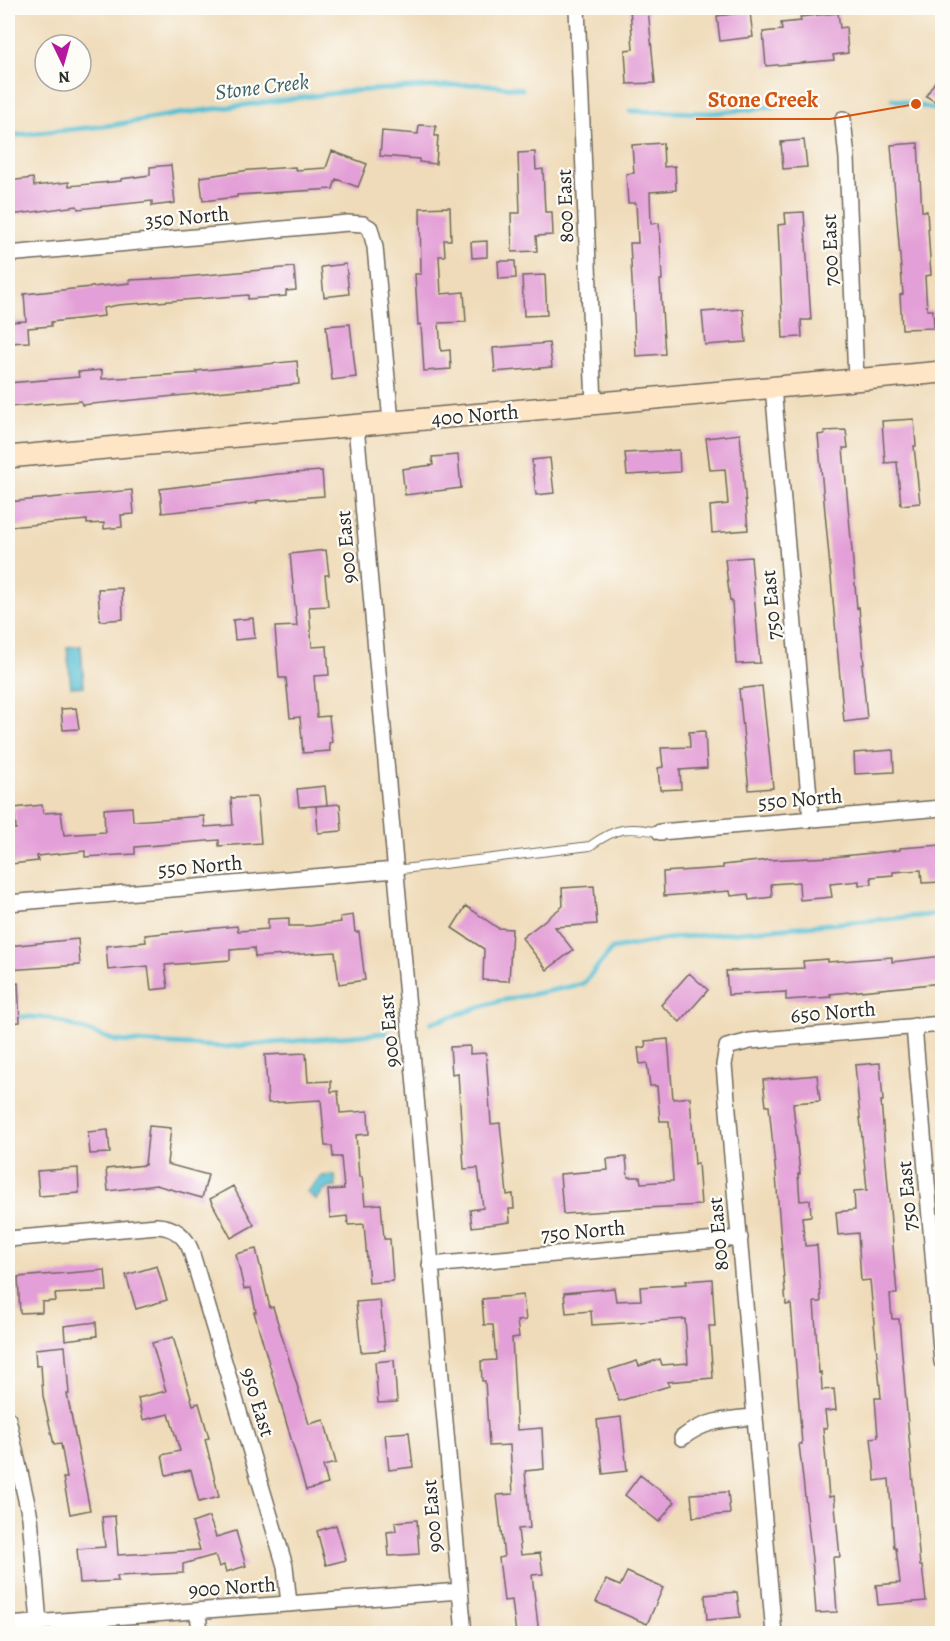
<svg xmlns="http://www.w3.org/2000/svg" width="950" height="1641" font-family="Alegreya,serif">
<rect width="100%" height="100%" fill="#fdfcf7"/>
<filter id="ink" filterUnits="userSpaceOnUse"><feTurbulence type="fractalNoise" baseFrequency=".0167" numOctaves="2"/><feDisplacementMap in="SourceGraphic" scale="12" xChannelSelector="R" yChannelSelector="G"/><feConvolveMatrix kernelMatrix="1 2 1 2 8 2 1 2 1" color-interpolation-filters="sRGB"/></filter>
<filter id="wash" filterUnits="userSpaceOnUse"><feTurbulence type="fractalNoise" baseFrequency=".008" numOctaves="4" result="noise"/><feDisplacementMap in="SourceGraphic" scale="24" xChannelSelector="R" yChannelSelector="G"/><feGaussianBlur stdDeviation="1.35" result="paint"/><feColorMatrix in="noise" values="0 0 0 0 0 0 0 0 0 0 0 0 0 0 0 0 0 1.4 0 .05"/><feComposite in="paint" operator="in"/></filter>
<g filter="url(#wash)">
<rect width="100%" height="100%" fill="#efdbb9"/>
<path fill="#56bfd3" stroke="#40757f" stroke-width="1.5" d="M81 646 84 686 71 687 67 647Z
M335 1175 336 1187 326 1188 316 1200 307 1192 322 1176Z"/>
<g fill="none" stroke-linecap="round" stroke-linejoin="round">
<path stroke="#56bfd3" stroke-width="5" d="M892 99 942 111
M630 111 712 113 800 104
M8 136 114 125 177 114 351 91 480 84 522 89
M8 1016 50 1018 116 1041 225 1047 387 1033
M431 1023 499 1001 583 984 612 949 673 938 942 914"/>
</g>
<g id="blocks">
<path fill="#e39fd7" d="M630 8H648L655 83 627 84 625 50 633 49Z
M750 12 753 37 720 41 717 16Z
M838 13 840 28 846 27 848 53 833 55 834 60 766 66 763 32 782 30 781 23 801 21 800 17Z
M942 70V106L926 96Z
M419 125 436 126 435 136H438L436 164 419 162V159L380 156 382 131 418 134Z
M804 140 807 167 783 169 781 142Z
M663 143 664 167 675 166 676 190 650 192 651 224 659 223 662 280H660L665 354 636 356 630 243H638L636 203H628L626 174 634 173 632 145Z
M918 143 922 211H927L931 275 925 276 927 310H933L934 328 902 329 900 295 903 294 891 145Z
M332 151 367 164 358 187 336 179 333 189 237 195V197L203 201 200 177 250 170 295 167 296 170 326 168Z
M535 152 536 170 543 169 545 212H552L553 235 536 236 537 251 512 252 511 213H520L518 153Z
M171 165 175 203 152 206V201L78 209 77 206 11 215 10 209 8 210V181L33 178 34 186 69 182V186L121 181V179L150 175V167Z
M450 207 451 240H444L445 256H439L441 294 464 292 466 322 439 323 441 351 450 350 451 369 424 371 421 324 418 325 415 274H421L420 208Z
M804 212 811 320H801L802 337 783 338 778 225 786 224 785 213Z
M487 241V257L472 258 471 242Z
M498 261H515L516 278 499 279Z
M346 264 349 294 324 297 321 267Z
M294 267 296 290 286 291V296L248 299V295L118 305 103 308 104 316 51 322V326L28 328 29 342 8 343V322L26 321 24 294 130 283 129 280 173 278Z
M545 275 547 315 524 316 522 276Z
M743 309 746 342 705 345 702 312Z
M350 324 356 377 332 380 326 326Z
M549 343 552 367 495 372 493 348Z
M297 361 299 384 82 405 81 401 8 407V383L79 377 78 372 102 370V379L197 373 196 371Z
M914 419 916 446H914L920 503 901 505 897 462 885 463 882 421Z
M846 430 848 448H843L857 608 859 607 864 664 862 665 867 719 844 722 818 435 825 434 824 431Z
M740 434 748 530 712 533 710 506 728 504 725 469 710 470 706 438Z
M679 450 680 472 627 475 625 453Z
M458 455 461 488 405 495 402 469 433 465 432 457Z
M550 458 554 493 536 495 532 460Z
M322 471 324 496 257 501V503L162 513 160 489 278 474Z
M132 490 134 514 121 515 122 527 104 529V523L87 524V520L8 527V502Z
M326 550 329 575H325L328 606 309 607 312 647 327 646 329 675 314 676 317 717 329 716 332 742 329 743 330 751 303 753 300 717 290 718 286 678H279L275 627 297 626 290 554Z
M751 557 760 663 736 664 732 601H730L725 559Z
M122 588 123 619 100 621 98 589Z
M253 618 255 638 235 640 233 620Z
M762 686 773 788 749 790 739 689Z
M76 708 79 729 63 730 61 709Z
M705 731 707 768 680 770 681 789 660 790 658 768 663 767 661 748 690 747 689 732Z
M893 750 894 772 855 774 854 753Z
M325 786 327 805 299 807 297 789Z
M257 797 261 843 219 846V840L135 847V854L85 857V851L37 856 38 861 11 864 8 830 16 829 14 808 42 805 43 813 61 812 64 835 105 832 104 809 132 807 133 821 204 816 205 827 233 825 231 798Z
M340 804 342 831 318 833 316 806Z
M942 845V882L922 883 921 870 893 872V875L871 877 872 884 859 885V881L830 884 832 897 800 900 799 882 771 884 772 897 749 900 748 894 731 896 730 891 664 896 663 872 723 868V865L768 860 833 857 900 850V848Z
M594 886 597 924 555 927 573 950 547 970 522 938 563 906 562 888Z
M466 906 498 928 512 929 509 981 483 980 484 949 452 928Z
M353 915 355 932H359L365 980 339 984 335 952 255 957 254 948 230 950V960L165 965 168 988 151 990 148 966 108 970 106 946 146 942 145 935 237 926 238 931 268 929V919L289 918V926H310L341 922 340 917Z
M78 939 80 965 8 970V946Z
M942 956V983L830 994 831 997 786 1000V992L728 995 726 971 804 968 803 961 828 959V962L892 957V962Z
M689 973 708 990 680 1022 661 1005Z
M18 983 20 1022 8 1023V984Z
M668 1039 673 1099 690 1097 695 1164 698 1163 701 1205 608 1210V1211L563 1214 560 1174 608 1170 607 1159 626 1157 628 1177H640L641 1183 673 1181 669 1121H660L657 1086H650L647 1063 640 1064 638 1048 646 1047 645 1041Z
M470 1046V1054L486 1053 491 1124 500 1123 507 1195 513 1194 514 1209H509L510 1222 472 1227 470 1210 483 1208 478 1168 464 1169 458 1073 452 1074 450 1047Z
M306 1053 308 1082 331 1081V1092L338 1091 340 1113 368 1111 369 1134 356 1135 359 1177H362L365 1205 381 1204 384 1239H390L393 1281 369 1283 364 1224 348 1225 347 1216 330 1218 328 1190 344 1189 341 1157H333L332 1146H325L321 1100 268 1103 265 1055Z
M880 1063 883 1101H881L897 1294H890L892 1319H899L920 1566H922L926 1601 878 1605 876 1585 900 1583 896 1548H894L889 1479 875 1481 874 1464 871 1438 878 1437 875 1398H881L870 1280 861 1281 858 1233 838 1235 836 1212 855 1210 854 1191 867 1190 855 1065Z
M817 1075 820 1101 793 1103 800 1174H798L800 1201 810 1200 811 1216 802 1217 805 1246 817 1245 821 1302H814L819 1373 821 1372 822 1390 834 1389 836 1410 825 1411 827 1428H823L829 1497 834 1496 840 1557H833L837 1612 816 1613 812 1559 799 1444H802L791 1304 786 1305 776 1176 769 1106H766L763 1080Z
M149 1126 171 1128 167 1164 208 1175 202 1198 156 1185 108 1191 106 1169 145 1165Z
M108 1130 110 1153 90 1154 88 1132Z
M78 1168 79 1193 39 1196 37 1171Z
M233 1186 254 1225 231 1238 210 1199Z
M256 1249 270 1308 273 1307 309 1424 324 1420 336 1463 323 1466 328 1484 306 1490 254 1312H256L251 1288 244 1289 236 1254Z
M157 1266 167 1300 136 1309 126 1275Z
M105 1270 107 1291 55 1294 56 1301 42 1302V1312L20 1313 18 1277Z
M712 1279 715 1326H709L713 1378 667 1382 669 1386 619 1401 609 1370 637 1361 639 1366 660 1359 662 1365 688 1363 685 1319 592 1325 591 1311 566 1313 564 1293 614 1288 616 1301 641 1300 640 1287 687 1284 686 1281Z
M523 1295 526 1320 517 1321 519 1337 512 1338 517 1430 542 1428 544 1469 525 1471 530 1528 518 1529 521 1555 540 1553 543 1574 532 1575 539 1634H516L512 1600 504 1601 499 1558 504 1557 497 1495 513 1494 510 1445 489 1446 485 1381H482L481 1361 496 1360 493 1325H484L482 1299Z
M380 1300 385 1350 361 1352 356 1302Z
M96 1322 97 1336 65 1340 64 1326Z
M173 1337 193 1405 199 1403 209 1438 205 1439 219 1497 199 1502 191 1470 166 1475 162 1455 180 1451 169 1414 143 1420 138 1398 166 1391 152 1343Z
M65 1346 69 1394H67L90 1510 70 1514 63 1478H67L61 1444 54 1445 43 1396 41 1365 36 1366 35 1349Z
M394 1360 397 1402 378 1403 375 1362Z
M621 1417 627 1471 603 1474 597 1420Z
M409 1432 413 1467 389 1470 385 1434Z
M640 1475 675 1502 659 1522 625 1495Z
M728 1492 730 1514 693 1517 691 1494Z
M115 1516 118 1555 200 1550 192 1523 209 1517 216 1537 236 1531 246 1566 226 1572 224 1565 219 1567 215 1555 183 1564V1573L117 1576 118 1581 80 1583 77 1549 105 1547 102 1517Z
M417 1520 419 1554 389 1556 387 1532 396 1531 395 1522Z
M336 1525 346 1560 326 1565 317 1531Z
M627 1572 663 1588 647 1624 596 1602 606 1580 620 1586Z
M737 1592 740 1617 707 1620 705 1595Z"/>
</g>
</g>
<g filter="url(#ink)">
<use href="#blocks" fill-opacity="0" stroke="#70695d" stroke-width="1.5"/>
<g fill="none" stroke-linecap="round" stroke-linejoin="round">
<g stroke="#70695d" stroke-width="10">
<path id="lane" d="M395 870 590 846C618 826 627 827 660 832"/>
</g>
<g stroke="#70695d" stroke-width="18">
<path id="street" d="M577 8 594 404
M843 119 847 158 856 380
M8 254 348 223 363 224 370 228 375 247 391 422
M773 387 811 819
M356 426 464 1634
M660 832 942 808
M8 903 395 870
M914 1026 942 1362
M8 1239 157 1226C174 1227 185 1235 191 1251L285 1566 289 1604
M430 1265 740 1238
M8 1419 30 1517 39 1623
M682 1438C704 1420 728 1419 755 1417
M198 1611 200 1634
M8 1625 460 1591
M774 1634 724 1065 727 1047 750 1041 942 1024"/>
</g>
<g stroke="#70695d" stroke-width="24">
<path id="secondary" d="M8 457 942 372"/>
</g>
<use href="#lane" stroke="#fff" stroke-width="8"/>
<use href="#street" stroke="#fff" stroke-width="15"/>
<use href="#secondary" stroke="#fde5c5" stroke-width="21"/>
</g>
</g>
<g text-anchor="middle" stroke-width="4.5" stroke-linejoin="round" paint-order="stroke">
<g font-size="21" fill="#2b2b2b" stroke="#fdfcf7">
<text transform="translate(565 206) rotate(-92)" y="7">800 East</text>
<text transform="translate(187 217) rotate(-5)" y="7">350 North</text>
<text transform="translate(830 250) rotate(-92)" y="7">700 East</text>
<text transform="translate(475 415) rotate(-5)" y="7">400 North</text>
<text transform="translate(346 547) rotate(-95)" y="7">900 East</text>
<text transform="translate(771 605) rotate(-95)" y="7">750 East</text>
<text transform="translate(800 799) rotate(-5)" y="7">550 North</text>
<text transform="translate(200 866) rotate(-5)" y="7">550 North</text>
<text transform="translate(833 1012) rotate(-5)" y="7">650 North</text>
<text transform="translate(389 1031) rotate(-95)" y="7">900 East</text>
<text transform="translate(907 1196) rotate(-95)" y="7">750 East</text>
<text transform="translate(583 1231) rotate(-5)" y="7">750 North</text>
<text transform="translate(718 1234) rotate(-95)" y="7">800 East</text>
<text transform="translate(258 1402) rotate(73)" y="7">950 East</text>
<text transform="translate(432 1516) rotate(-95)" y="7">900 East</text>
<text transform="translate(232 1587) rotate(-4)" y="7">900 North</text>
</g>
<g font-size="22" font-style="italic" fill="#3a5f66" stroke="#fdfcf7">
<text transform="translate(262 86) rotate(-7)" y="8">Stone Creek</text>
</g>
</g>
<path fill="none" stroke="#d5540f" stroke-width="2" d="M916 104L830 119H696"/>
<circle fill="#d5540f" stroke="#fdfcf7" stroke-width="2" cx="916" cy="104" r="6"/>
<g font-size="22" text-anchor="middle" font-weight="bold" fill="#d5540f" stroke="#fdfcf7" stroke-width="4.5" stroke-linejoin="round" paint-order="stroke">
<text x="763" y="107">Stone Creek</text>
</g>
<rect width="950" height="1641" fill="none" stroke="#fdfcf7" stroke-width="30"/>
<g transform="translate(63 63) rotate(175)"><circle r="28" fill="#fdfcf7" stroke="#a9a8a5" stroke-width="1.5"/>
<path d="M0-4.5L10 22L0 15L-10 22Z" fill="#b5179e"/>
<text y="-9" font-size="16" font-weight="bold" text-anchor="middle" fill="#2b2b2b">N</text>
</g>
</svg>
